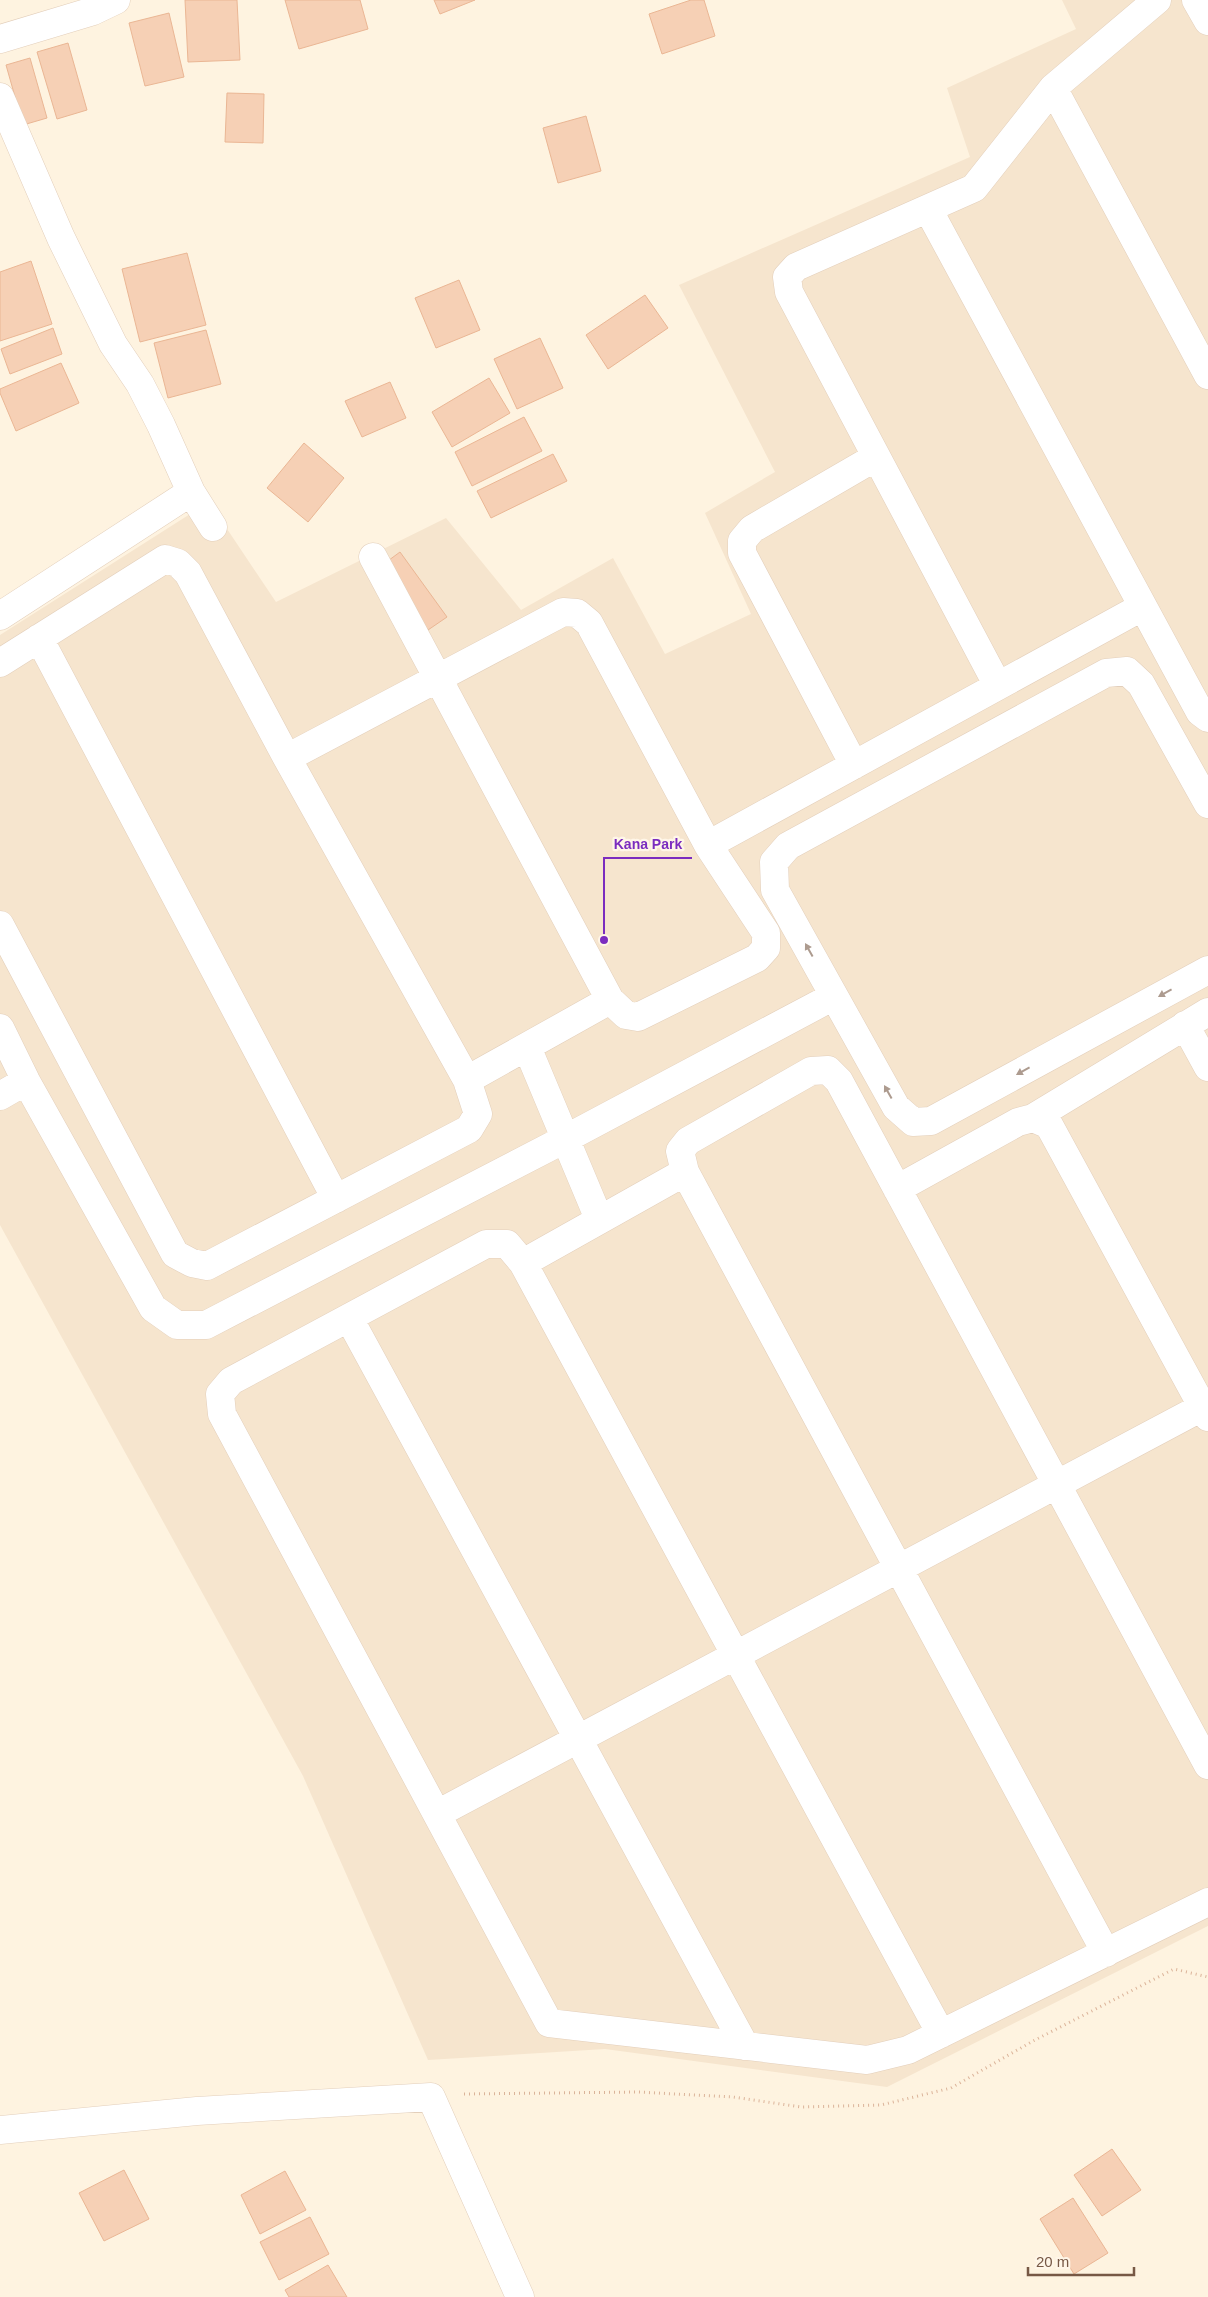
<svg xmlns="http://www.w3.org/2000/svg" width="1208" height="2297" font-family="Helvetica,sans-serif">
<rect width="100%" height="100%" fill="#fef3e0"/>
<path fill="#f6e5ce" d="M1062 0H1208V1926L887 2087 605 2049 428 2060 303 1776 0 1225V635L209 502 276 602 446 518 521 610 613 558 665 654 751 614 705 513 775 472 679 285 970 157 947 88 1076 29Z"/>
<path fill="#f6d0b5" stroke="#eab694" d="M185 0H237L240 60 188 62Z
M285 0H360L368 29 299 49Z
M434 0H475L440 14Z
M691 0H704L715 36 662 54 649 14Z
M169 13 184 77 145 86 129 23Z
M68 43 87 110 57 119 37 52Z
M30 58 47 118 23 125 6 65Z
M227 93 264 94 263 143 225 142Z
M586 116 601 171 558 183 543 128Z
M187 253 206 325 140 342 122 269Z
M31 261 52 324 0 341V272Z
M459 280 480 330 436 348 415 298Z
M645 295 668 328 608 369 586 335Z
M53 328 62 354 10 374 1 349Z
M206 330 221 384 168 398 154 343Z
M540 338 563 388 517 409 494 359Z
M61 363 79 403 16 431 0 393V389Z
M489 378 510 413 452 447 432 412Z
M390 382 406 418 362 437 345 401Z
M524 417 542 451 472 486 455 452Z
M304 443 344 478 308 522 267 488Z
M553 454 567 481 491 518 477 491Z
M400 552 447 617 428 630 381 566Z
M1112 2149 1141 2190 1102 2216 1074 2175Z
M124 2170 149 2219 104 2241 79 2193Z
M285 2171 306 2210 260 2234 241 2195Z
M1073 2198 1108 2253 1074 2274 1040 2219Z
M310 2217 329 2254 279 2280 260 2242Z
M328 2265 347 2297H289L285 2290Z"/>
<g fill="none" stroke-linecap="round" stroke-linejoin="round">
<g stroke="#e3cfbb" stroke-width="29">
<path id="minor" d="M1196 0 1208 21
M0 39 93 11 116 0
M1053 88 1208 375
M0 97 61 238 113 344 140 384 161 425 191 492 213 527
M928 209 1200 712 1208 718
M373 557 610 1000
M0 616 191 492
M39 638 336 1199
M0 663 165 559 178 563 188 573 287 758 563 612 577 613 589 623 708 845 766 933V948L757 958 638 1017 626 1015 610 1000 467 1080 478 1114 469 1129 207 1266 192 1263 175 1254 0 925
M998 686 789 292 787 277 796 267 974 188 1053 88 1157 0
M287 758 467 1080
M854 765 742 553V541L752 529 876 457
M1208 804 1141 684 1127 671 1106 673 788 846 774 862 775 890 896 1107 913 1122 931 1121 1208 970
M708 845 1142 607
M1185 1025 1208 1067
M0 1028 26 1081 153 1308 177 1325H206L565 1139 834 996
M527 1047 599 1219
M0 1096 26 1081
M1033 1118 1208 1012
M685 1172 1106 1953
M897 1189 1018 1122 1033 1118 1049 1125 1208 1417
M523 1263 941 2034
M349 1318 745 2046
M1208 1765 839 1081 828 1070 811 1071 688 1141 680 1151 685 1172 523 1263 507 1244H486L231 1381 220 1394 222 1414 549 2023 867 2060 908 2050 1208 1902
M437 1814 1208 1404
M0 2130 197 2111 431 2097 520 2297"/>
</g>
<path stroke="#dbb399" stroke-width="3" stroke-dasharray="1 4" stroke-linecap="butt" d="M464 2094 638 2092 733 2097 801 2107 881 2105 951 2088 1033 2041 1174 1969 1208 1977"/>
<use href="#minor" stroke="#fff" stroke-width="28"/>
</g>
<defs><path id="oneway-solid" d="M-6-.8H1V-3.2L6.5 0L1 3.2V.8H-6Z" transform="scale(1.25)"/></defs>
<g fill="#ad9b8f">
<use href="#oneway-solid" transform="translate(809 950) rotate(-119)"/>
<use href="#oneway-solid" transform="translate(1165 993) rotate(151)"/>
<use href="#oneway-solid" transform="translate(1023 1071) rotate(151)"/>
<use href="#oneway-solid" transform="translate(888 1092) rotate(-119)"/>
</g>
<path fill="none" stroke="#7b2cbf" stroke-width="2" d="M604 940L604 858H692"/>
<circle fill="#7b2cbf" stroke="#fff6e8" stroke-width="2" cx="604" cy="940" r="5"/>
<g font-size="14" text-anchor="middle" font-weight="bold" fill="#7b2cbf" stroke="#fff6e8" stroke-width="4.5" stroke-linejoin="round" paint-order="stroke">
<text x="648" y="849">Kana Park</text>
</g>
<path d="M1028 2267v8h106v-8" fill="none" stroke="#775845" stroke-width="2.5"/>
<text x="1036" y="2267" font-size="15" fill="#775845" stroke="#fff6e8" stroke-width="4" paint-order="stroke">20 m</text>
</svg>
